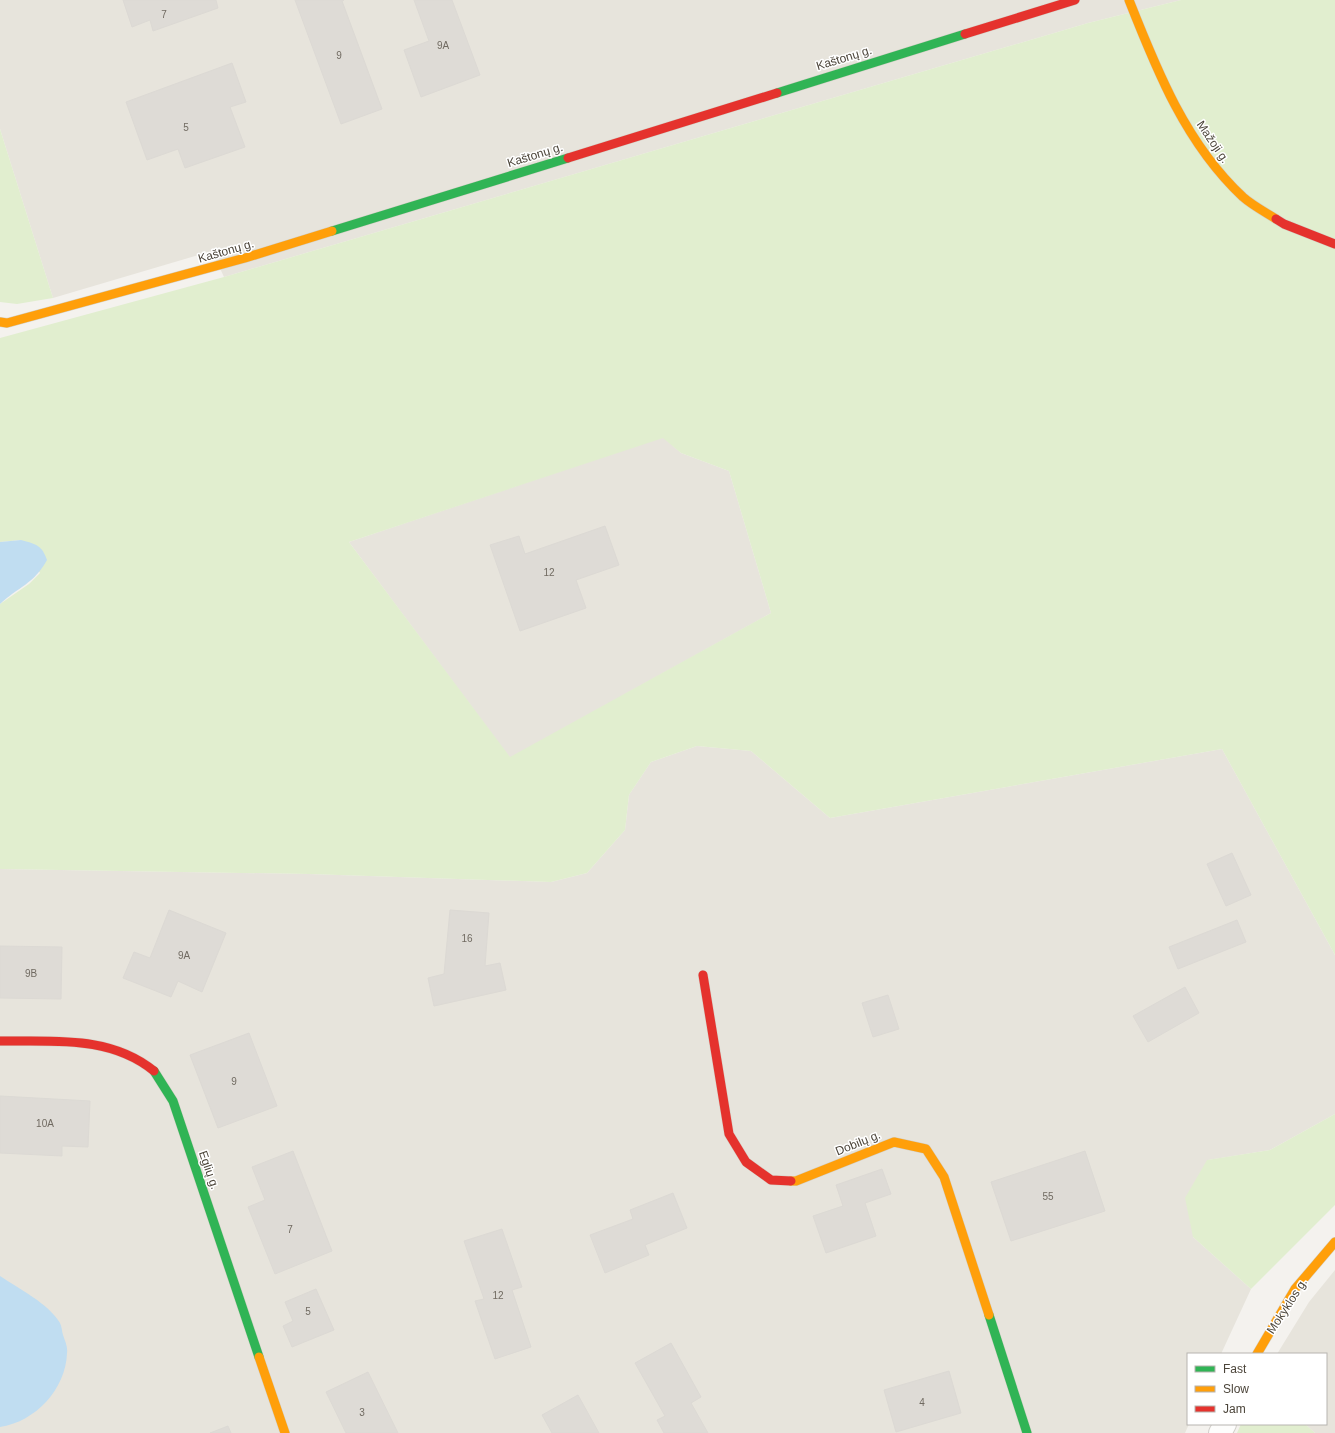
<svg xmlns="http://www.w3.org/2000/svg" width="1335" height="1433" font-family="Helvetica,sans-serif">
<rect width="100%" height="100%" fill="#f4f2ee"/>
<path fill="#e7e4dc" d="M0 0H1181L1088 23 224 277 212 251 53 298 0 129Z
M663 437 681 453 729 471 771 613 510 758 349 542Z
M697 746 751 751 830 818 1222 749 1335 955V1114L1270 1150 1208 1160 1193 1237 1251 1289 1221 1354H1188L1189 1424 1185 1433H0V869L309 874 551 882 587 873 625 830 629 795 651 762Z
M1335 1270V1433H1315L1305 1424H1326V1354H1277L1309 1302Z"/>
<path fill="#e1eecf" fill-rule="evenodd" d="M1181 0H1335V955L1222 749 830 818 751 751 697 746 651 762 629 795 625 830 587 873 551 882 309 874 0 869V604L29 584 40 573 21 540 0 542V338L224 277 1088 23ZM663 438 681 453 729 471 771 613 510 757 349 542Z
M0 129 53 298 17 304 0 302Z
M1335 1114V1205L1251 1289 1193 1237 1185 1198 1207 1160 1270 1150Z
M1241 1424H1305L1315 1433H1237Z"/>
<path fill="#c0ddf1" d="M21 540C36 544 42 545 47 560 34 584 18 587 0 604V542Z
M0 1276C18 1288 49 1304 60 1323 62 1327 62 1332 63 1335 65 1341 68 1347 67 1353 66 1389 35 1422 0 1427Z"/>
<path fill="#dedbd6" stroke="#dcd9d4" d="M123 0H216L218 8 153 31 150 20 132 27Z
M295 0H344L342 1 382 109 341 124Z
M414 0H452L480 75 421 97 404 50 429 41Z
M232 63 246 102 230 107 245 147 185 168 178 149 147 160 126 102Z
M605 526 619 565 576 580 586 608 520 631 490 545 519 536 525 554Z
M1232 853 1251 895 1226 906 1207 864Z
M169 910 226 933 202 992 178 981 171 997 123 978 134 952 150 958Z
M450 910 489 913 485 966 500 963 506 990 434 1006 428 978 444 974Z
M1237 920 1246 942 1178 969 1169 947Z
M0 946 62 947 61 999 0 998Z
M1185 987 1199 1013 1148 1042 1133 1016Z
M888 995 899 1029 873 1037 862 1003Z
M249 1033 277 1106 218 1128 190 1055Z
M0 1096 90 1101 88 1147 62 1146V1156L0 1153Z
M293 1151 332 1251 275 1274 248 1207 265 1200 252 1167Z
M1085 1151 1105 1211 1011 1241 991 1182Z
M882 1169 891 1194 865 1203 876 1236 826 1253 813 1216 843 1206 836 1185Z
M673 1193 687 1228 645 1245 649 1255 605 1273 590 1235 633 1219 630 1210Z
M502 1229 522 1287 512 1290 531 1347 495 1359 475 1301 484 1299 464 1241Z
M316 1289 334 1330 292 1347 283 1326 293 1321 285 1302Z
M671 1343 701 1397 691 1403 708 1433H664L657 1420 665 1416 635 1363Z
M949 1371 961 1413 896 1432 884 1390Z
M368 1372 398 1433H346L326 1392Z
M578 1395 599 1433H552L542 1415Z
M228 1426 231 1433H210Z"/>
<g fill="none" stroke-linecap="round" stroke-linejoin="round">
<g stroke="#d2d0cb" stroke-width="24">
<path id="street" d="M1220 1433 1225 1424"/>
</g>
<g stroke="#d3cfc5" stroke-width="10">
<path id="fast" d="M777 93 965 34
M332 231 568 158
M154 1071 173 1101 259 1357
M989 1315 1027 1433"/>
</g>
<g stroke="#d3cfc5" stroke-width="10">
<path id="slow" d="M1129 0C1157 71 1186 144 1243 197 1252 205 1265 212 1276 219
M0 322 7 323 245 258 332 231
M791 1181H796L894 1142 926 1149 944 1177 989 1315
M1257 1354 1295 1289 1335 1242
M259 1357 285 1433"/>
</g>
<g stroke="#d3cfc5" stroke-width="10">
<path id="jam" d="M965 34 1075 0
M568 158 777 93
M1276 219 1284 224 1335 244
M703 975 729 1134 746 1162 771 1180 791 1181
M0 1041C54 1042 110 1035 154 1071"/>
</g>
<use href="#street" stroke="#fdfdfc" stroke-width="22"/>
<use href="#fast" stroke="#30b455" stroke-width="9"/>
<use href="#slow" stroke="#ff9f0a" stroke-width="9"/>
<use href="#jam" stroke="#e5322d" stroke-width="9"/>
</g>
<g text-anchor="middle" stroke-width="3" stroke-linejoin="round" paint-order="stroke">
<g font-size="10" fill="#706a61">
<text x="164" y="18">7</text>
<text x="443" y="49">9A</text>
<text x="339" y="59">9</text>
<text x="186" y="131">5</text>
<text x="549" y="576">12</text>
<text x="467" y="942">16</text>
<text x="184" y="959">9A</text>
<text x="31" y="977">9B</text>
<text x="234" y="1085">9</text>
<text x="45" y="1127">10A</text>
<text x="1048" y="1200">55</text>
<text x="290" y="1233">7</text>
<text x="498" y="1299">12</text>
<text x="308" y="1315">5</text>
<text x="922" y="1406">4</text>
<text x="362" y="1416">3</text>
</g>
<g font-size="12" fill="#4b4439" stroke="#fff">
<text transform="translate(844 58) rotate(-17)" y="4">Kaštonų g.</text>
<text transform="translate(1213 142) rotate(56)" y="4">Mažoji g.</text>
<text transform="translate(535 155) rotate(-17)" y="4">Kaštonų g.</text>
<text transform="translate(226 251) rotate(-16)" y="4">Kaštonų g.</text>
<text transform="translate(858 1143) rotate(-22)" y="4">Dobilų g.</text>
<text transform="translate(209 1170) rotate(71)" y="4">Eglių g.</text>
<text transform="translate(1287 1306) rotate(-57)" y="4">Mokyklos g.</text>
</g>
</g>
<rect x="1187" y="1353" width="140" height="72" fill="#ffffff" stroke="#b7b4b0"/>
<rect x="1195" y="1366" width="20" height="6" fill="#30b455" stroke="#b7b4b0"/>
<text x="1223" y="1373" font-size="12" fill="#4b4439">Fast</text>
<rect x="1195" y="1386" width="20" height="6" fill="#ff9f0a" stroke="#b7b4b0"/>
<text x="1223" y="1393" font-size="12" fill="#4b4439">Slow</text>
<rect x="1195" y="1406" width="20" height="6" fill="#e5322d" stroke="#b7b4b0"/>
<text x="1223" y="1413" font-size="12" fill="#4b4439">Jam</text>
</svg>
